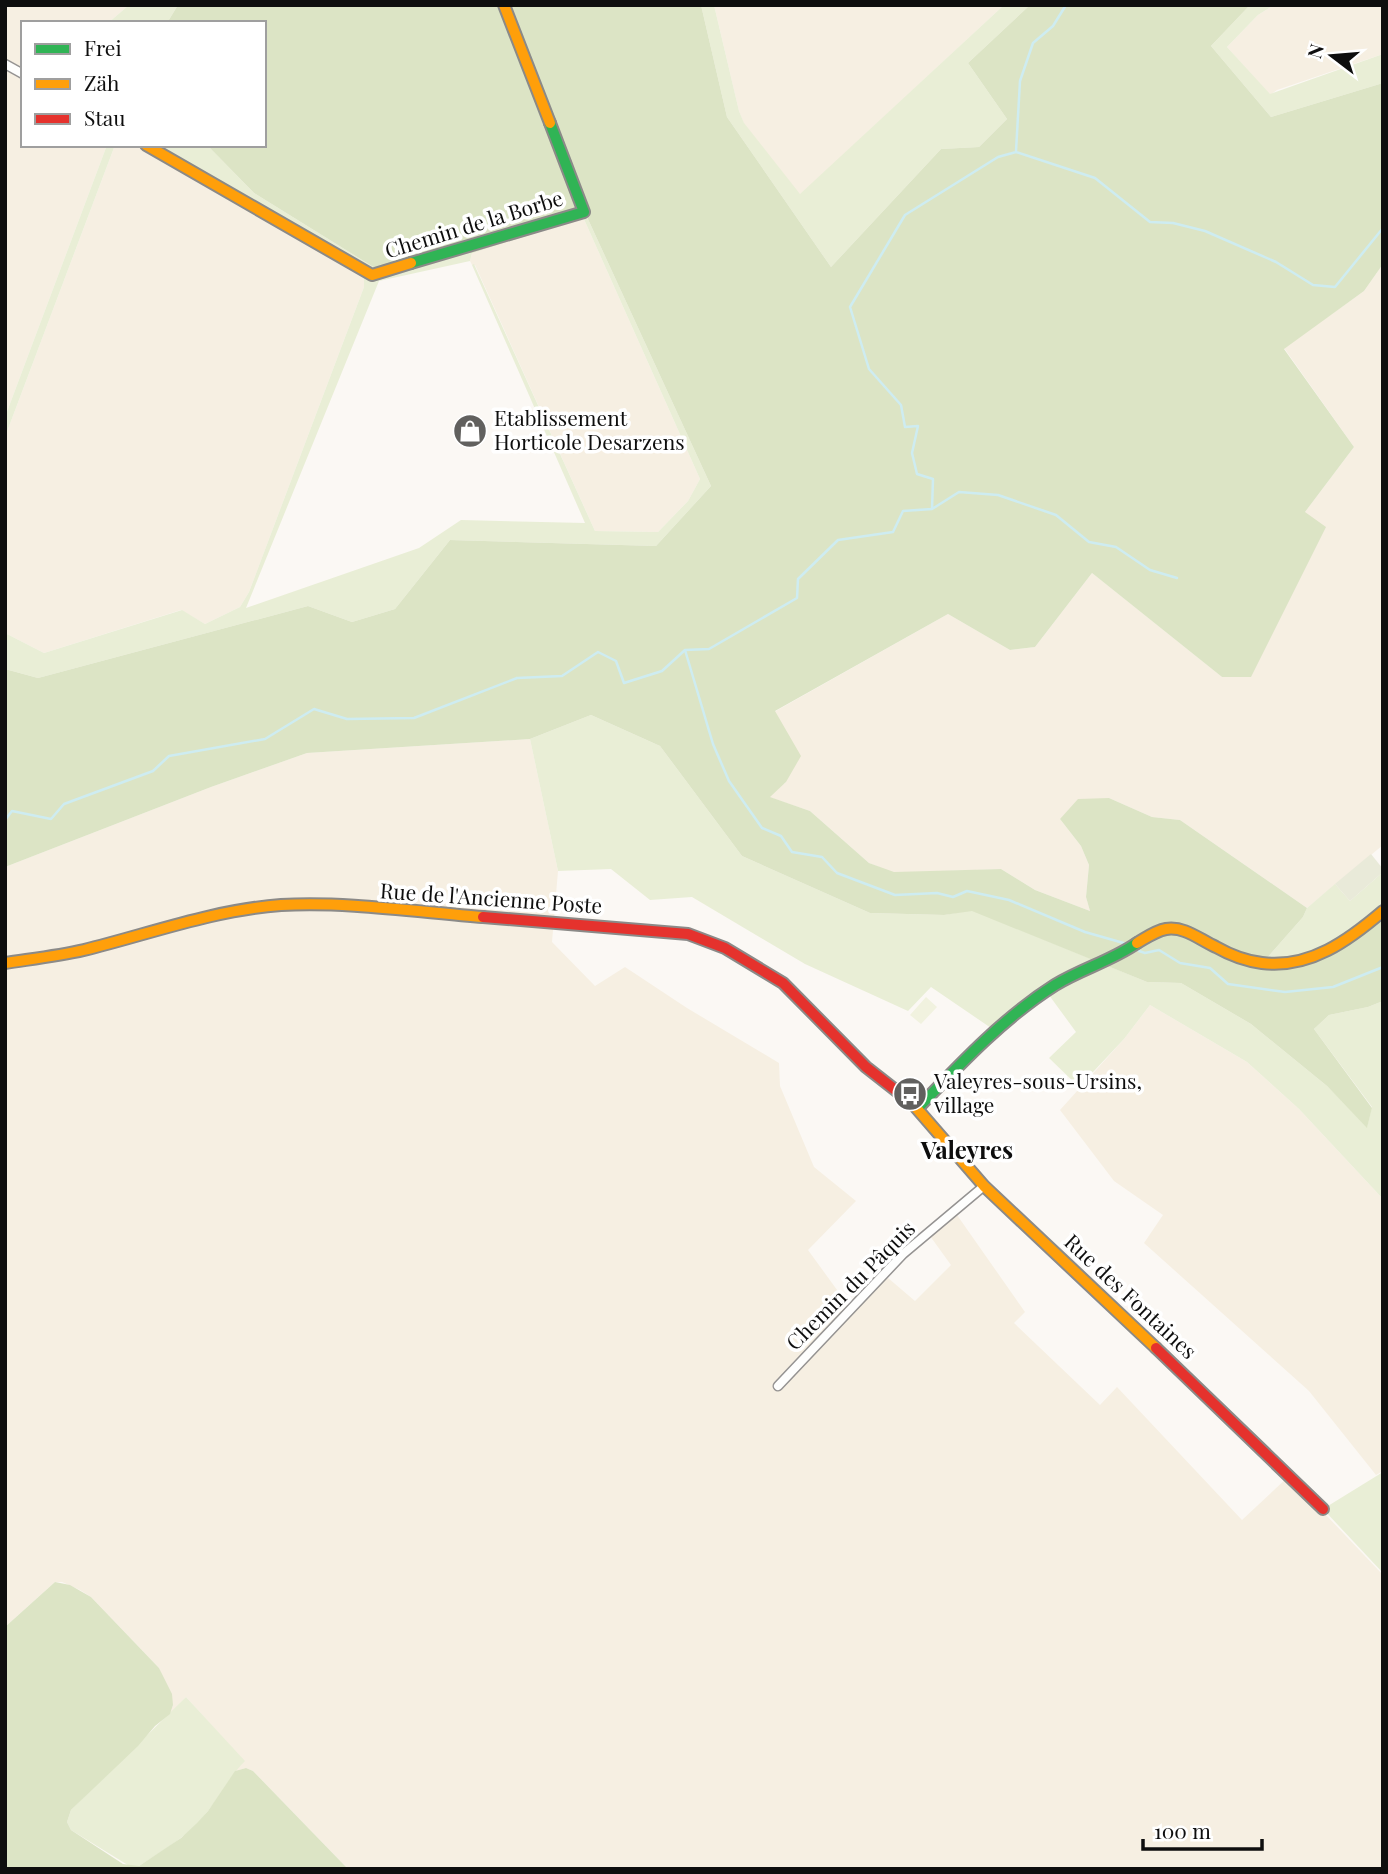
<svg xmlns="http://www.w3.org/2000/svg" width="1388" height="1874" font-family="'Playfair Display',serif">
<rect width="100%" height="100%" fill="#fbf8f4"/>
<path fill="#f6efe2" d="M5 5H129L108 23H23V69L5 59Z
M714 5H1004L800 195 744 124 739 111Z
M1274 5H1383V54L1277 90 1270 95 1227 47 1258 15Z
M5 68 23 79V145H107L5 417Z
M115 145H141L357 271 364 279V287L249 592 240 607 205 624 181 610 44 653 5 633V437Z
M583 217 700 479 688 501 658 532 595 531 475 265H472L470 261 472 253Z
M1383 264V845L1307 908 1180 820 1152 817 1109 798 1060 819 1081 846 1089 865 1086 897 1090 911 1035 890 1001 869 894 873 869 863 810 811 769 797 786 782 774 712 948 614 1010 650 1035 647 1092 573 1222 677 1305 512 1354 447 1284 348 1364 291Z
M530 739 558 871 552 942 595 986 625 967 687 1008 779 1063 780 1086 814 1167 856 1201 808 1250 848 1305 881 1272 915 1301 951 1265 930 1236 957 1215 1025 1312 1014 1323 1100 1405 1117 1387 1242 1520 1289 1476 1383 1575V1869H348L253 1771 246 1768 235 1771 244 1761 186 1697 170 1714 173 1705 159 1668 91 1597 80 1590 62 1582H55L5 1627V867L211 787 307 753Z
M1150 1005 1247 1062 1299 1109 1383 1199V1471L1376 1475 1309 1391 1144 1243 1163 1215 1114 1181 1060 1110 1124 1039Z"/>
<path fill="#e9eed6" d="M129 5H178L167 23H108Z
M701 5H714L739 111 744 123 800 194 1004 5H1030L968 63 1007 119 979 147 941 149 831 267 727 117Z
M1250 5H1274L1258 15 1227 47 1270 94 1383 54V83L1271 117 1211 46Z
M107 145H115L5 437V417Z
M141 145H207L254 193 375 268 472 253 470 261 379 281 246 608 419 548 461 520 585 523 472 265 474 264 595 531 658 532 688 501 700 479 583 217H587L711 486 656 546 450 540 395 609 352 622 308 606 38 678 5 669V633L44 653 182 610 205 624 240 607 249 592 364 287V279L357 271Z
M591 715 660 746 742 856 870 913 944 915 972 910 1147 982 1181 983 1251 1024 1327 1086 1367 1127 1372 1107 1314 1029 1329 1015 1368 1007 1383 1001V1199L1299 1109 1247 1062 1150 1005 1124 1039 1079 1087 1049 1058 1076 1032 1046 991 994 1030 931 987 908 1011 805 964 692 897 650 900 611 869 558 871 530 739Z
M1383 872V911L1328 952 1257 963 1267 958 1303 917 1307 908 1335 884 1350 901Z
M1383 1472V1573L1323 1509Z
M186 1697 245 1761C230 1776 221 1794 208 1811 190 1835 164 1850 139 1866L131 1867 71 1830 67 1822 71 1810Z"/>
<path fill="#dce4c5" d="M178 5H701L727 117 831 267 941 149 979 147 1007 119 968 63 1030 5H1250L1211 46 1271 117 1383 83V264L1364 291 1284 349 1354 447 1305 512 1326 527 1251 677H1222L1092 573 1035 647 1010 650 948 614 775 711 801 756 786 782 770 797 810 811 869 863 894 872 1001 869 1035 890 1090 911 1086 897 1089 865 1081 846 1060 819 1078 799 1109 798 1152 817 1180 820 1307 908 1303 917 1267 958 1304 961 1383 911V1001L1368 1007 1329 1015 1314 1029 1372 1108 1367 1128 1327 1086 1251 1024 1181 983 1147 982 972 911 944 915 870 913 742 856 660 746 591 715 530 739 307 753 211 787 5 867V669L38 678 308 606 352 622 395 609 450 540 656 546 711 486 587 217 472 253 375 268 254 193 207 145H264V23H167Z
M55 1582 70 1585 91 1597 159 1668 172 1694 173 1705 170 1714 155 1726 138 1746 71 1810 67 1822 71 1830 123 1864 139 1866 181 1838 197 1823 208 1811 235 1771 246 1768 253 1771 348 1869H5V1627Z"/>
<path fill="#e9ead9" d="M1371 854 1383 869V872L1350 901 1335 884Z"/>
<path fill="#f1f2df" d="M926 997 937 1007 921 1024 910 1015Z"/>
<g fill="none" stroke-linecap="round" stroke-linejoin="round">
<path stroke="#ceecf1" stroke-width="2.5" d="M1016 151 1020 81 1033 43 1053 26 1066 5
M932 509 933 479 917 474 912 453 918 426 905 427 901 405 869 369 850 307 905 215 998 157 1016 152 1095 178 1150 222 1173 223 1205 231 1276 262 1313 285 1335 287 1383 228
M685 650 709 649 797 598 798 579 838 540 893 532 903 511 932 509 959 492 998 495 1056 515 1089 542 1116 547 1150 570 1177 578
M5 820 12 811 51 819 64 804 153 771 169 756 265 739 314 709 347 719 414 718 517 678 562 676 598 652 616 661 624 683 662 671 685 650 713 744 729 781 762 828 781 836 792 852 822 857 837 873 895 895 937 893 953 897 967 891 1009 900 1085 932 1127 944
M1139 951 1145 953 1159 950 1180 963 1210 968 1228 984 1285 992 1333 987 1383 967"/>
<g stroke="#959392" stroke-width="11">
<path id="street" d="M5 64 23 74
M778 1386 903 1254 984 1186"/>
</g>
<g stroke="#8b8a88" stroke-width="14">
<path id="fast" d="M411 263 584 212 550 123
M918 1108C960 1064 1003 1018 1055 985 1081 969 1111 961 1137 943"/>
</g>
<g stroke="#8b8a88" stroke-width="14">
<path id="slow" d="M504 5 550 123
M146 145 372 275 411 263
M1137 943C1146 938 1155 931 1166 929 1185 926 1200 940 1216 947 1230 955 1246 961 1262 963 1310 969 1349 940 1383 911
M5 963C31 959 58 956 84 950 149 934 213 910 281 905 344 901 419 912 483 917
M912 1103 984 1186 1156 1348"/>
</g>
<g stroke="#8b8a88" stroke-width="14">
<path id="jam" d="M483 917 688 934 725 948 783 983 866 1067 912 1103
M1156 1348 1323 1509"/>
</g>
<use href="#street" stroke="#fefefd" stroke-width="8"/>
<use href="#fast" stroke="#30b455" stroke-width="10"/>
<use href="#slow" stroke="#ff9f0a" stroke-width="10"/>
<use href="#jam" stroke="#e5322d" stroke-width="10"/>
</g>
<defs>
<g id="shop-disc" transform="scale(1.75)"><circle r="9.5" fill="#61605e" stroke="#fff"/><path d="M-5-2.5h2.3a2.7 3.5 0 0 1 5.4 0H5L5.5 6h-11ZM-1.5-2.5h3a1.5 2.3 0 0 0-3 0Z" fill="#fff"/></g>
<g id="bus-disc" transform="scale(1.75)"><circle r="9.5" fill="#61605e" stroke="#fff"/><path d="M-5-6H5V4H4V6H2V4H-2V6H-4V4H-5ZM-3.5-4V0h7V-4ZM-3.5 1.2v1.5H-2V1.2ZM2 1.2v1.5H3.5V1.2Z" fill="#fff"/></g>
</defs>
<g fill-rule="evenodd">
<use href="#shop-disc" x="470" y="431"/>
<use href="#bus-disc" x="910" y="1094"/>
</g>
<g text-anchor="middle" stroke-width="7" stroke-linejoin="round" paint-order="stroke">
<g font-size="21" fill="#0e0e0e" stroke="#fff">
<text transform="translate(474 225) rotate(-17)" y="7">Chemin de la Borbe</text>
<text transform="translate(491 899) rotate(4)" y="7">Rue de l'Ancienne Poste</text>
<text transform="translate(851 1286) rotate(-45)" y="7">Chemin du Pâquis</text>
<text transform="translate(1130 1297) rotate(43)" y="7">Rue des Fontaines</text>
</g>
<g font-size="21" fill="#0e0e0e" stroke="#fff" text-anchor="start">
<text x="494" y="426">Etablissement<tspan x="494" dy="24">Horticole Desarzens</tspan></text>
<text x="934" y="1089">Valeyres-sous-Ursins,<tspan x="934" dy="24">village</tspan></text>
</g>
<g font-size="24" font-weight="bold" fill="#0e0e0e" stroke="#fff">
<text x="967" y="1159">Valeyres</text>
</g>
</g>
<rect width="1388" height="1874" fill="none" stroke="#0e0e0e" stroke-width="14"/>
<rect x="21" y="21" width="245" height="126" fill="#ffffff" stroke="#9f9f9f" stroke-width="2"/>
<rect x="35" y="44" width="35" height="10" fill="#30b455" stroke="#9f9f9f" stroke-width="2"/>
<text x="84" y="56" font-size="21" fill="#0e0e0e">Frei</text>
<rect x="35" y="79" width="35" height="10" fill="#ff9f0a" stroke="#9f9f9f" stroke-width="2"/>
<text x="84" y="91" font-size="21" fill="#0e0e0e">Zäh</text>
<rect x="35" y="114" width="35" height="10" fill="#e5322d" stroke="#9f9f9f" stroke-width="2"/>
<text x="84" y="126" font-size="21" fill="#0e0e0e">Stau</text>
<g transform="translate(1332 56) rotate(286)" stroke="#ffffff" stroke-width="5" paint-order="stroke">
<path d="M0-5L12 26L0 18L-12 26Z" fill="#0e0e0e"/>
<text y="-10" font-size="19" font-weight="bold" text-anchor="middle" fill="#0e0e0e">N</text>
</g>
<path d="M1143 1839v10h119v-10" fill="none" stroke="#0e0e0e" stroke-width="3.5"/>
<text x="1154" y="1839" font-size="21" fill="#0e0e0e" stroke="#ffffff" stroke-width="5" paint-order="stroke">100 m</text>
</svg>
